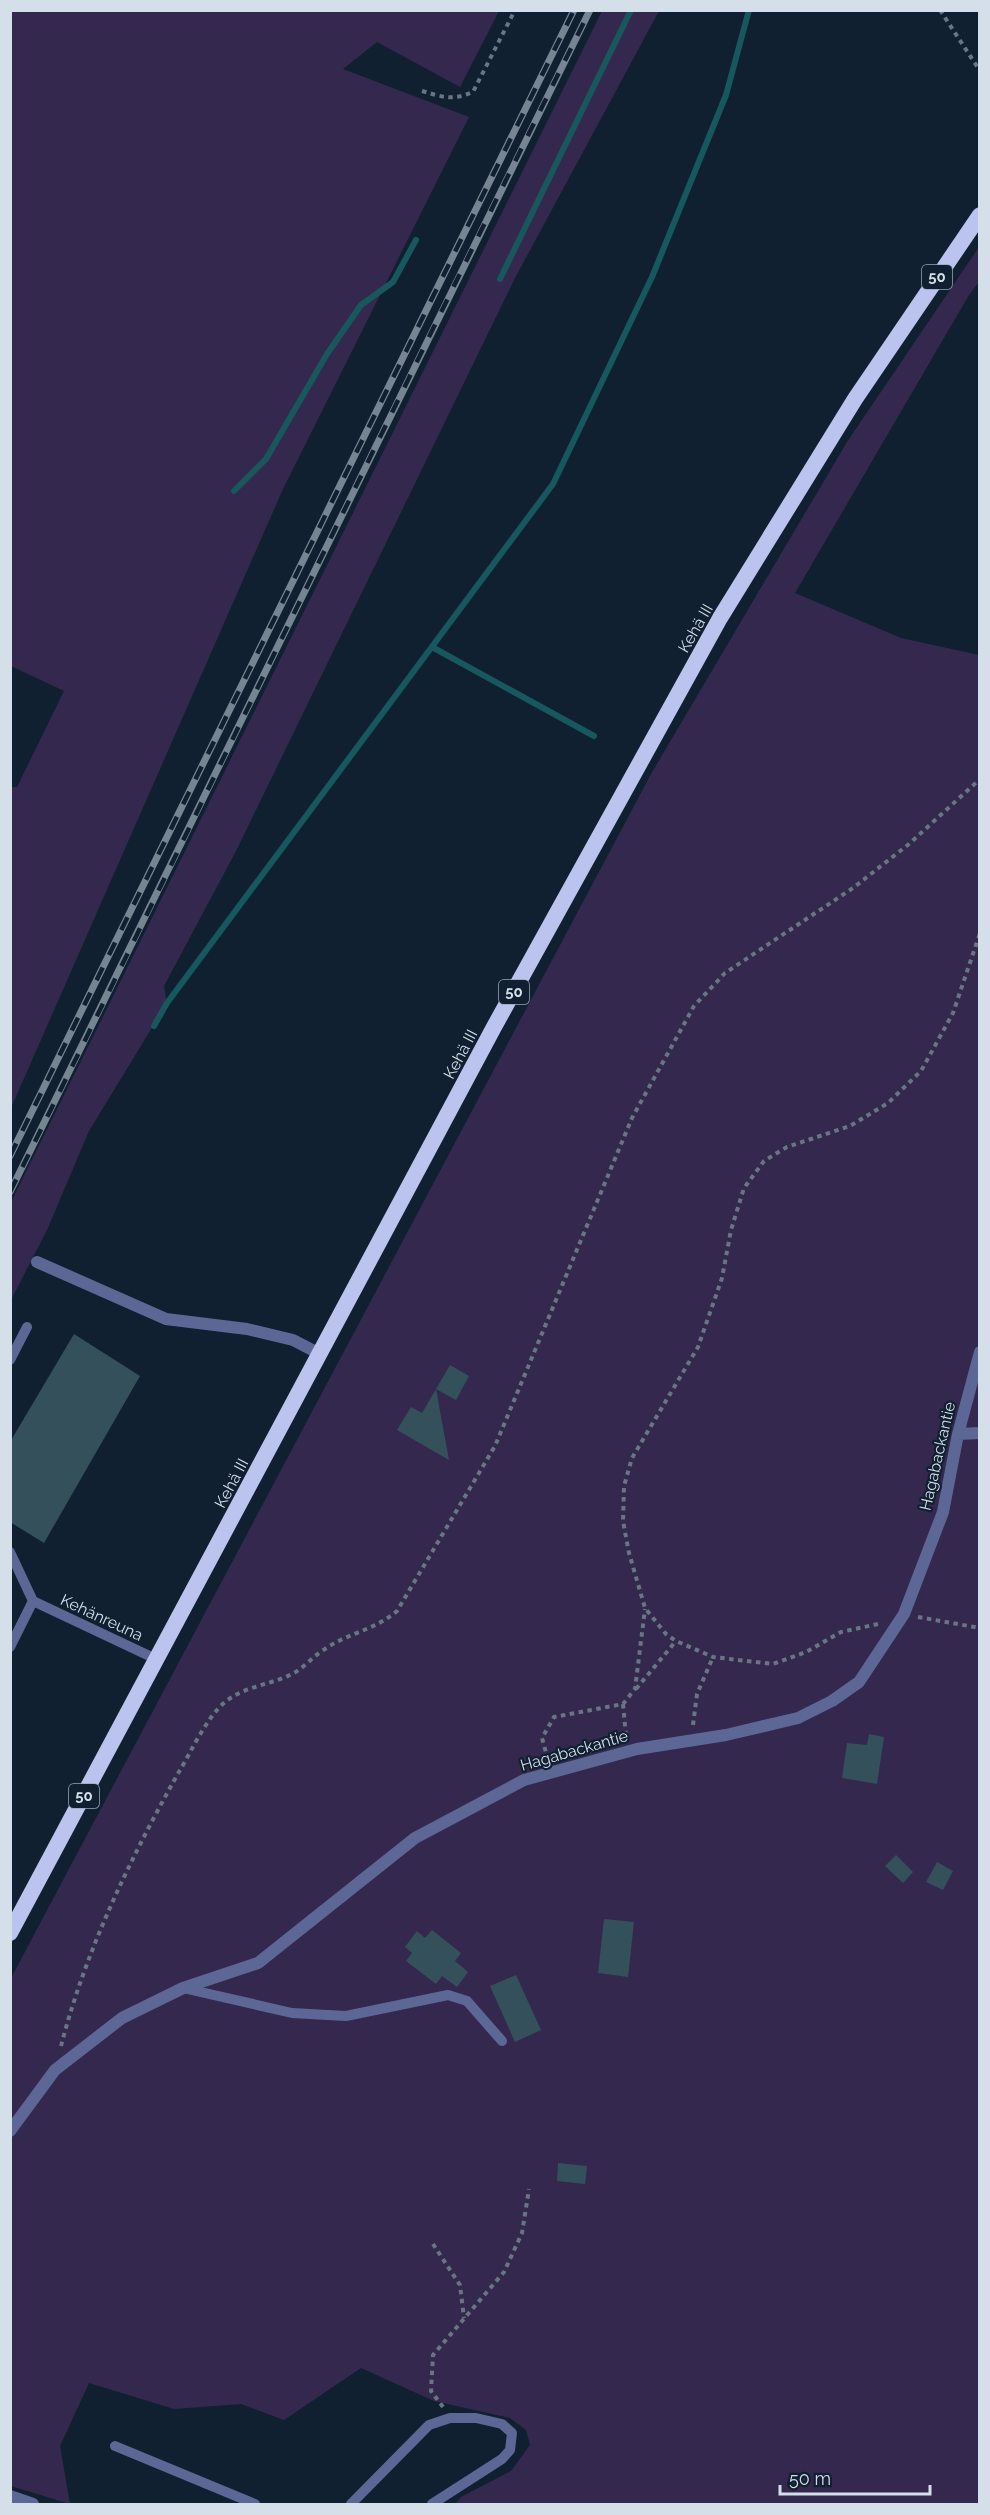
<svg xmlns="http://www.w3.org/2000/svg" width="990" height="2515" font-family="Raleway,sans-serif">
<rect width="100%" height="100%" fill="#102031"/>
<path fill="#35284f" d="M11 10 499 11 460 87 377 42 343 69 469 117 283 489 11 1108V787H17L64 691 11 666Z
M602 11H659L515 278 236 851 164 986 167 1003 89 1131 47 1230 11 1300 10 1204Z
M979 247V282L969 295 795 593 901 638 979 655V2504H455L461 2497 511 2471 530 2445 526 2430 510 2418 434 2401 361 2368 284 2420 241 2404 174 2409 89 2383 60 2446 70 2504 11 2486V1978L651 774 847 442Z"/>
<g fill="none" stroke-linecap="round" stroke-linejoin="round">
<path stroke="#16585d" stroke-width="6" d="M500 279 631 10
M234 491 266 459 327 354 361 305 393 282 416 240
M432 647 594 736
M154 1026 167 1003 553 484 652 277 726 95 749 10"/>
</g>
<path fill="#34505b" d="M74 1334 140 1376 44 1543 10 1522V1442Z
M450 1365 469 1376 456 1400 436 1389Z
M436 1389 449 1460 397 1430 411 1407 422 1413Z
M869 1734 884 1737 877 1784 842 1778 847 1743 867 1745Z
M896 1855 913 1872 903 1883 885 1866Z
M937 1862 953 1871 943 1890 926 1882Z
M604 1919 634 1922 628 1977 598 1973Z
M432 1930 461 1953 455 1961 468 1972 457 1987 442 1976 436 1984 406 1961 412 1953 405 1947 417 1931 425 1938Z
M516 1975 541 2030 515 2042 490 1986Z
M558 2163 587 2166 585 2184 557 2181Z"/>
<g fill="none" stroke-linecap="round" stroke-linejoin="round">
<path stroke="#687684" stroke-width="4" stroke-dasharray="4.5 4.5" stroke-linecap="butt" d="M940 10 980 71
M422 91C443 97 452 101 473 92L515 10
M918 1617 980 1628
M878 1624 841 1632 806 1652 773 1664 713 1657 676 1641 666 1634 645 1608 629 1553 623 1521 624 1486 632 1458 698 1347 722 1278 731 1230 744 1188 764 1161 787 1147 850 1126 888 1103 921 1071 953 1013 980 933
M636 1689 676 1641
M623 1704 626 1736
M693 1725 697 1694 713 1657
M548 1760 542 1738 554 1717 623 1704 635 1689 645 1609
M61 2046C86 1949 131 1857 180 1770 192 1750 207 1717 225 1702 245 1686 270 1685 292 1674 304 1668 313 1656 325 1649 348 1633 375 1630 397 1611L495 1446 632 1118 694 1006 725 973 853 888 909 844 980 779
M433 2244 460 2285 464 2318
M443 2407 431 2391 433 2355 504 2272 522 2233 529 2189"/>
<path stroke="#5d6796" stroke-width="10" d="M10 1360 27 1327
M10 1552 33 1601
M33 1601 158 1660
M10 1647 33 1601
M183 1988 292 2013 346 2016 448 1995 467 2001 502 2041
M115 2446 255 2504
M351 2504 429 2425 450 2418H476L502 2424 512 2433 510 2450 502 2459 432 2504"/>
<path stroke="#5d6796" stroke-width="12" d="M37 1262 166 1319 247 1329 293 1340 320 1354
M958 1434 980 1433
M10 2131 55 2070 122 2018 183 1988 258 1963 415 1838 524 1780 637 1749 726 1735 798 1718 832 1701 859 1682 904 1614 943 1512 958 1434 980 1352
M10 2496 33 2504"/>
<path stroke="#bac4ee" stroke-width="16" d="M10 1933 494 1027 720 618 855 399 980 215"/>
<g stroke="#778593" stroke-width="7">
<path id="rail" d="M10 1156 574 10
M10 1192C205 799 395 403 590 10"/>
</g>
<use href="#rail" stroke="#102031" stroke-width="4.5" stroke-dasharray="14" stroke-linecap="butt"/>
</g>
<g text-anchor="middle" stroke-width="4.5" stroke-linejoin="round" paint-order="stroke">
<g fill="#102031" stroke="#99a6b2" stroke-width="1.5">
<rect x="922" y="265" width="30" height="24" rx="4.5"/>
<rect x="499" y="980" width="30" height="24" rx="4.5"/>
<rect x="69" y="1784" width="30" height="24" rx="4.5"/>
</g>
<g font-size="15" font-weight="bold" fill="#d4dfea">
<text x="937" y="282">50</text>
<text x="514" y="997">50</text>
<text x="84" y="1801">50</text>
</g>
<g font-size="16" fill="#d4dfea" stroke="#102031">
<text transform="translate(695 628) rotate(-60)" y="6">Kehä III</text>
<text transform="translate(460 1054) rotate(-62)" y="6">Kehä III</text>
<text transform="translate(937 1456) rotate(-77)" y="6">Hagabackantie</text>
<text transform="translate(231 1483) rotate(-62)" y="6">Kehä III</text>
<text transform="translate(102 1617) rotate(25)" y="6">Kehänreuna</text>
<text transform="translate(574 1750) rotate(-16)" y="6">Hagabackantie</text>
</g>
</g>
<rect width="990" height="2515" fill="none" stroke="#d4dfea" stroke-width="24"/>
<path d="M780 2485v9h150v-9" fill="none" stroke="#d4dfea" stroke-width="3"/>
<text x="789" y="2485" font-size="18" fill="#d4dfea" stroke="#102031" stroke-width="4.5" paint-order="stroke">50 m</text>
</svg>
